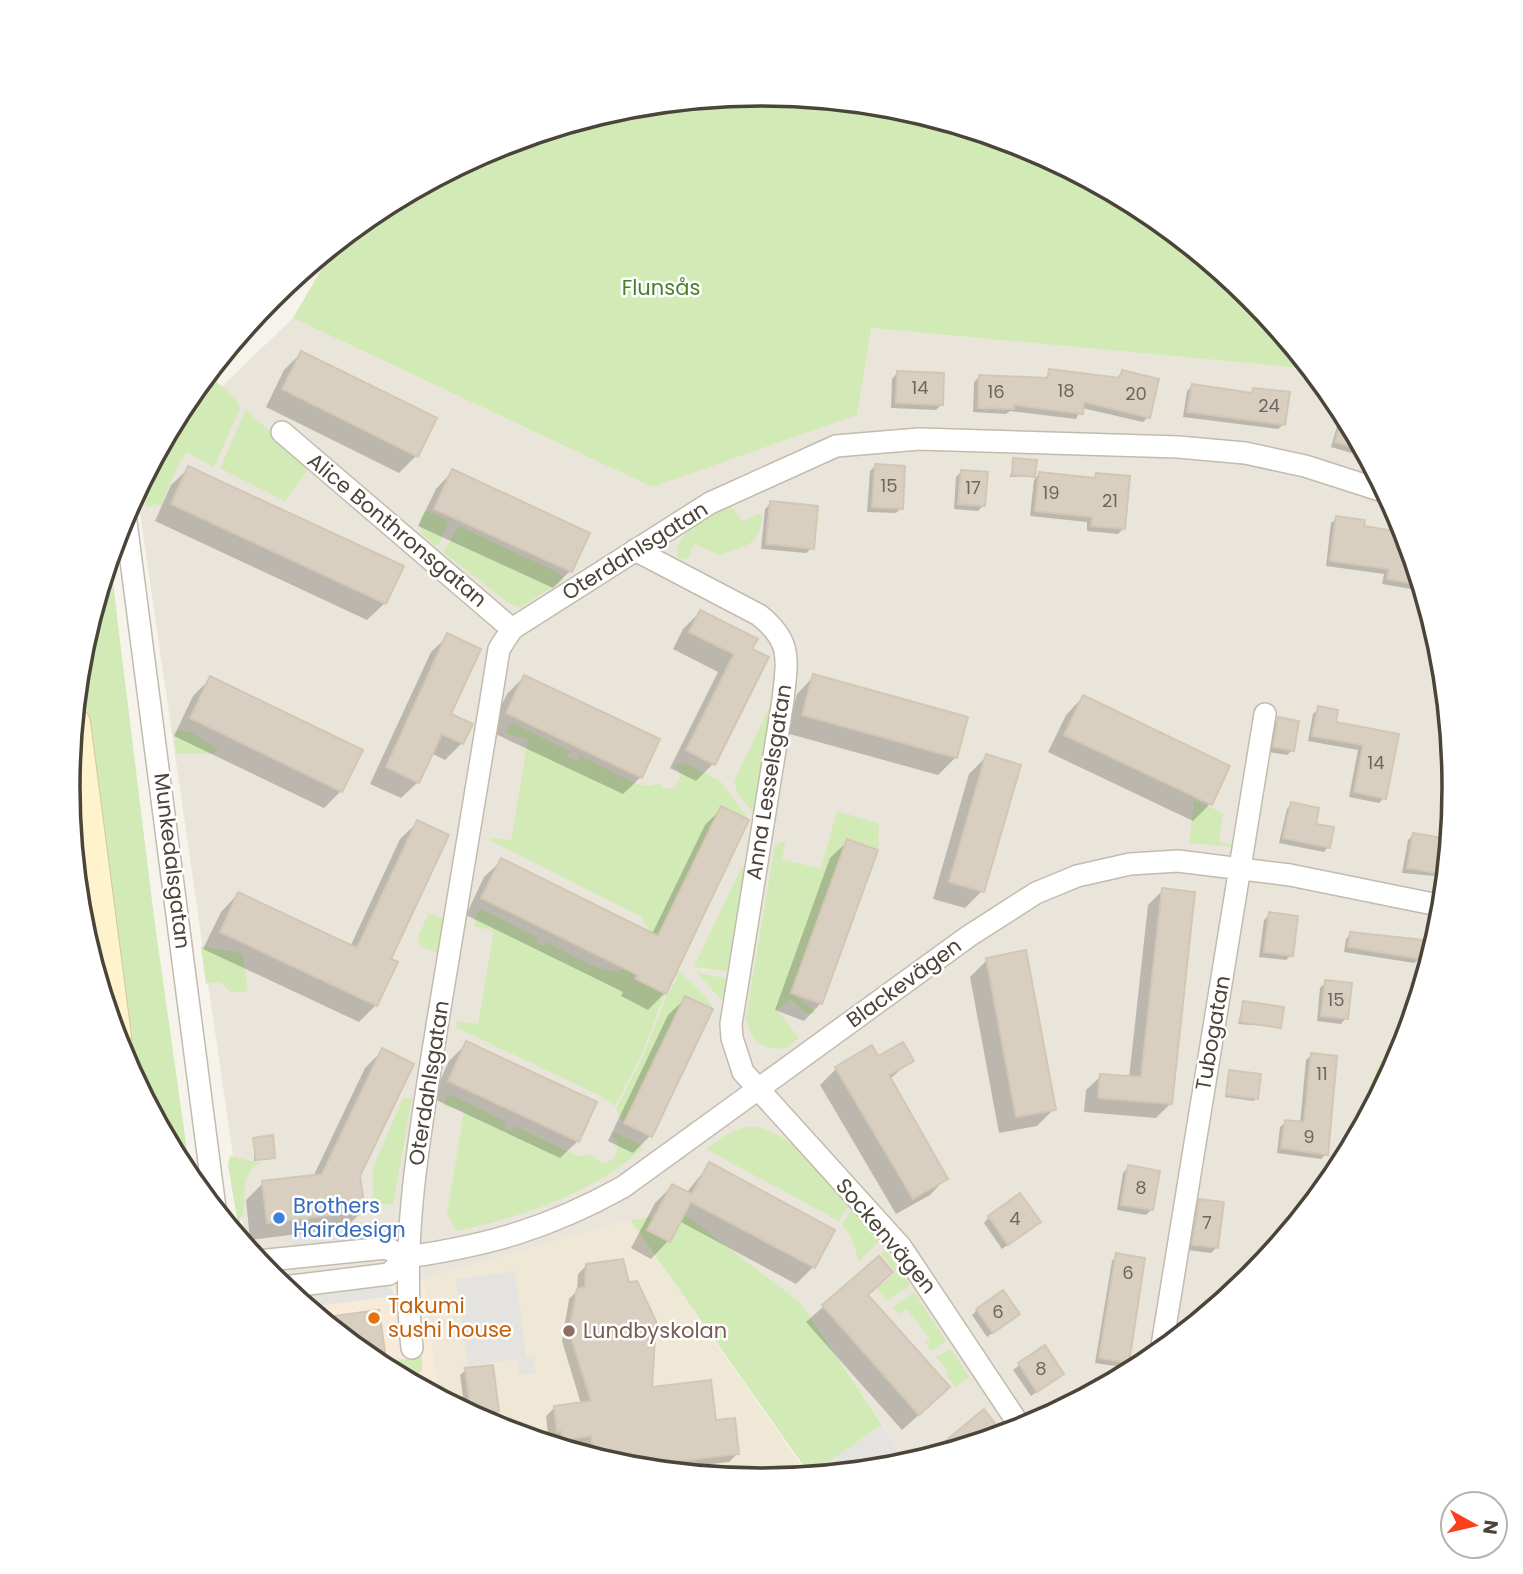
<svg xmlns="http://www.w3.org/2000/svg" width="1523" height="1574" font-family="Poppins,sans-serif">
<rect width="100%" height="100%" fill="#f6f3ec"/>
<path fill="#eae5da" d="M293 318 652 487 871 328 1311 369 1338 402 1402 522 1442 652 1455 787 1441 923 1402 1053 1381 1060 1348 1136 1338 1172 1251 1277 1146 1364 1026 1428 908 1463 801 1303 683 1214 630 1220 423 1279 296 1298 271 1277 246 1246 137 492 163 443Z"/>
<path fill="#f7ead8" d="M423 1279 437 1384 429 1391 376 1363 296 1298Z"/>
<path fill="#efe8d6" d="M630 1220 809 1476 761 1480 626 1467 496 1427 429 1391 437 1384 423 1279Z"/>
<path fill="#d2eab5" d="M762 94 897 107 1027 147 1147 211 1252 297 1311 369 871 328 857 415 652 487 293 318 337 243 377 210 497 146 627 107Z
M208 374 236 399 240 409 214 467 187 452 179 463 162 504 146 507 143 482 185 402Z
M246 410 310 467 285 501 220 468Z
M730 505 743 522 759 513 762 516C761 547 743 546 719 555L695 544 686 560 678 558C671 532 712 517 730 505Z
M425 510 449 521 439 545 435 546 421 533 420 519Z
M459 526 555 571 563 577V581L520 607 510 604 443 552Z
M110 559 154 917 191 1179 131 1071 81 663Z
M771 704 773 706 754 813 738 795 734 781Z
M514 724 570 751 567 757 577 761 580 756 638 784 650 786 659 783 663 789 675 788 681 775 675 765 685 763 720 781 749 820 721 807 657 938 651 934 640 916 491 841 490 838 511 840 528 739 507 734 508 727Z
M173 730 190 732 219 750 212 754H177Z
M1194 800 1223 813 1219 842 1235 845V847L1189 843Z
M837 811 879 824 878 850 847 839 791 993 819 1014H807L791 999 777 1010 799 1038 786 1048C762 1052 750 1039 746 1018L775 845 786 841 782 859 821 869Z
M746 865 727 971 694 967 741 868Z
M482 909 538 938 536 943 544 946 547 942C563 950 608 979 623 969 633 963 635 949 648 950 664 958 708 993 713 1009L685 996 624 1123 616 1109 643 1056 667 995 677 979 643 960 633 978 665 994 642 1053 615 1106 599 1095 457 1028 456 1021 478 1024 494 931 474 926 477 913Z
M429 913 444 919 438 953 419 946 418 937Z
M201 946 238 952 243 956 248 992H231L220 982 206 984Z
M696 972 727 979 722 1000 719 997Z
M1402 1053 1343 1162 1348 1137 1381 1060Z
M452 1095 506 1122 504 1128 512 1131 515 1126 577 1156 591 1155 601 1163C614 1163 618 1154 618 1143L611 1133 614 1132 641 1145 642 1149C590 1194 523 1217 457 1231L447 1214 464 1111 444 1106 446 1096Z
M403 1098 412 1099 393 1205 373 1203V1168Z
M744 1127C789 1124 821 1175 849 1204L839 1221 706 1149 727 1134Z
M230 1156 260 1163C234 1177 252 1206 238 1224L228 1165Z
M852 1209 880 1240 859 1262 850 1234 842 1225Z
M683 1213 801 1303 882 1425 810 1475 630 1220Z
M885 1249 910 1285 887 1301 862 1271 868 1265 884 1283 896 1272 881 1254Z
M914 1292 946 1341 932 1351 925 1343 930 1339 907 1309 899 1314 893 1307Z
M951 1349 969 1377 956 1387 945 1374 948 1371 936 1357Z
M422 1356V1370L412 1382 376 1363Z"/>
<path fill="#e5e3e0" d="M378 1220 390 1238 296 1248 285 1232Z
M515 1271 526 1357 534 1356 536 1373 519 1374 517 1359 468 1366 456 1279Z
M384 1280 396 1296 308 1307 293 1295Z
M882 1425 908 1463 810 1475Z"/>
<path fill="#0003" d="M301 353 416 456 399 473 266 407 284 370Z
M1050 371 1116 379 1122 372 1148 417 1143 422 1082 408 1076 419 1010 411 1006 414 973 412 974 382 979 377 1044 380Z
M897 373 941 405 936 410 891 408 892 379Z
M1192 386 1249 394 1254 389 1284 424 1278 429 1183 417 1187 391Z
M1342 409 1368 458 1331 447Z
M1014 460 1034 476 1010 477Z
M875 466 901 508 896 513 867 512 870 471Z
M189 468 385 603 367 620 155 521 171 485Z
M453 471 570 571 553 588 418 526 436 489Z
M961 472 983 506 978 511 954 509 956 477Z
M1039 474 1091 480 1096 475 1124 528 1118 534 1087 531V522L1030 516 1034 480Z
M771 503 812 548 806 553 761 549 765 509Z
M1337 518 1362 527 1406 535 1423 591 1382 584 1384 574 1326 566 1331 523Z
M700 612 750 650 713 764 696 781 670 768 718 672 673 649 683 629Z
M448 636 449 715 462 743 445 760 431 753 418 782 401 798 370 784 431 652Z
M814 676 966 719 955 758 938 775 786 733 797 694Z
M524 677 641 777 623 794 489 731 507 694Z
M211 678 341 791 324 808 174 736 193 696Z
M1083 697 1210 804 1193 821 1048 752 1066 715Z
M1319 708 1334 723 1397 735 1384 798 1379 803 1349 797 1358 750 1308 741 1313 714Z
M1278 719 1292 750 1287 755 1268 752 1273 724Z
M987 756 982 891 965 908 933 899 969 774Z
M1291 804 1314 825 1328 847 1324 852 1279 843 1287 809Z
M721 809 665 993 648 1010 621 996 623 992 466 915 484 877 501 861 652 934 705 825Z
M418 822 376 1005 359 1022 203 949 221 912 238 894 350 947 400 839Z
M1413 835 1449 841 1446 877 1402 873 1408 840Z
M848 841 821 1003 804 1021 775 1010 830 858Z
M1163 890 1171 1103 1156 1118 1084 1112 1086 1090 1101 1076 1129 1078 1148 905Z
M1270 914 1291 955 1286 960 1259 957 1264 920Z
M1351 934 1419 959 1414 963 1344 952 1346 939Z
M987 960 1054 1109 1037 1126 999 1133 970 977Z
M1326 982 1346 1018 1341 1024 1317 1021 1320 988Z
M686 998 650 1136 633 1153 608 1141 668 1015Z
M1243 1003 1279 1027 1238 1024Z
M467 1043 578 1141 560 1158 432 1098 449 1061Z
M383 1050 358 1175 363 1211 345 1228 250 1240 246 1200 263 1183 313 1177 365 1068Z
M1311 1055 1326 1154 1321 1159 1277 1153 1280 1127 1286 1122 1300 1124 1306 1060Z
M877 1059 911 1060 889 1080 946 1178 930 1195 896 1214 820 1085 836 1069Z
M1230 1072 1256 1098 1254 1101 1225 1097Z
M254 1139 274 1157 271 1159 254 1161Z
M709 1165 813 1267 796 1284 679 1221 668 1241 651 1259 631 1248 655 1203 672 1186 686 1193Z
M1128 1167 1152 1209 1146 1215 1117 1210 1123 1173Z
M1200 1201 1217 1247 1211 1253 1187 1250 1194 1207Z
M989 1217 1033 1227 1002 1249 984 1223Z
M1117 1255 1128 1362 1122 1367 1095 1363 1112 1261Z
M878 1258 866 1296 931 1404 902 1430 806 1322Z
M586 1266 650 1389 714 1422 738 1453 729 1462 661 1470 626 1467 584 1454 583 1444 561 1447 549 1444 546 1416 555 1407 581 1404 562 1341 569 1299 577 1291 578 1274Z
M977 1310 1012 1319 987 1337 972 1315Z
M323 1319 383 1351 373 1361Z
M1044 1347 1062 1374 1031 1396 1013 1370Z
M466 1370 498 1410 492 1416 477 1417 465 1411 460 1375Z"/>
<path fill="#d8cfc1" stroke="#d3c7b4" stroke-width="2" d="M301 351 437 418 418 457 282 389Z
M1049 369 1120 378 1122 370 1159 379 1150 418 1084 402 1083 414 1014 405V409L978 408 979 375 1048 378Z
M897 371 944 373 943 405 896 403Z
M1192 384 1252 393 1253 388 1290 392 1285 425 1187 412Z
M1343 412 1351 427 1364 450 1335 442Z
M1013 458 1037 460 1035 477 1012 475Z
M875 464 905 466 903 509 872 507Z
M188 466 404 566 386 604 171 504Z
M452 469 590 533 572 572 434 509Z
M961 470 988 472 985 506 958 504Z
M1039 472 1095 478 1096 473 1130 476 1125 529 1091 526 1092 517 1035 511Z
M770 501 818 506 814 549 766 544Z
M1336 516 1365 520 1364 526 1405 533 1421 585 1387 579 1389 569 1330 561Z
M700 610 758 639 752 649 769 657 715 765 686 750 734 654 689 632Z
M447 633 481 649 451 714 473 724 463 744 442 734 419 783 386 767Z
M813 674 968 717 957 758 802 715Z
M524 675 660 739 642 778 506 713Z
M210 676 363 750 342 792 190 718Z
M1083 695 1230 766 1212 805 1064 735Z
M1318 706 1338 710 1336 722 1399 734 1386 799 1354 792 1363 745 1312 736Z
M1278 717 1299 721 1294 751 1273 747Z
M986 754 1021 765 984 892 949 882Z
M1291 802 1319 808 1316 824 1334 827 1330 848 1283 838Z
M721 806 749 820 666 994 636 979 638 975 481 898 501 858 658 936Z
M417 820 449 835 391 959 398 962 377 1006 220 932 238 892 357 948Z
M1413 833 1443 838 1437 873 1407 868Z
M847 839 878 850 822 1004 791 993Z
M1162 888 1195 892 1172 1104 1098 1098 1100 1074 1141 1077Z
M1269 912 1298 916 1293 956 1264 952Z
M1350 932 1423 940 1420 959 1348 947Z
M1026 950 1056 1110 1016 1117 986 958Z
M1325 980 1352 983 1348 1019 1321 1016Z
M685 996 713 1009 652 1137 624 1123Z
M1243 1001 1284 1007 1281 1028 1240 1022Z
M466 1041 597 1102 579 1142 448 1081Z
M903 1042 914 1061 889 1075 948 1179 913 1199 835 1067 872 1045 878 1056Z
M382 1048 414 1064 360 1176 365 1211 267 1223 262 1181 322 1174Z
M1311 1053 1337 1056 1328 1155 1281 1148 1285 1120 1304 1122Z
M1229 1070 1261 1074 1258 1099 1226 1095Z
M273 1135 275 1158 256 1160 253 1138Z
M709 1162 835 1230 815 1268 691 1202 670 1242 647 1230 672 1184 692 1194Z
M1128 1165 1160 1171 1153 1210 1121 1205Z
M1020 1193 1041 1222 1008 1245 988 1216Z
M1199 1199 1224 1202 1218 1248 1192 1245Z
M1116 1253 1145 1258 1129 1363 1099 1358Z
M879 1256 893 1272 868 1295 950 1387 919 1415 822 1305Z
M623 1259 629 1282 637 1281 656 1321 652 1387 711 1380 716 1420 735 1418 739 1454 632 1467 594 1457 591 1436 562 1440 561 1431 557 1432 554 1406 591 1401 569 1331 577 1289 585 1287 586 1264Z
M1003 1290 1020 1314 993 1333 976 1309Z
M379 1310 385 1352 365 1354 321 1318Z
M1045 1345 1064 1374 1037 1392 1018 1363Z
M493 1365 499 1411 471 1414 465 1368Z
M984 1409 996 1425 970 1445 925 1458Z"/>
<g fill="none" stroke-linecap="round" stroke-linejoin="round">
<g stroke="#c2bbae" stroke-width="24">
<path id="street" d="M282 432 512 629
M125 514 215 1208
M635 550 759 615C793 642 787 660 783 700L731 1024 732 1038 743 1072 901 1247 1022 1429
M407 1257C490 1245 549 1228 623 1187L969 936 1036 893 1077 876 1130 864 1178 861 1290 875 1443 906
M258 1261 386 1248 407 1257
M284 1287 389 1274 407 1257
M412 1348C400 1239 420 1133 437 1026 458 901 479 775 499 649L512 629 710 503 836 446 919 439 1178 447 1245 453 1305 466 1386 492
M1161 1352 1265 714"/>
</g>
<g stroke="#d6c79b" stroke-width="32">
<path id="secondary" d="M75 723 116 1036"/>
</g>
<use href="#street" stroke="#fff" stroke-width="21"/>
<use href="#secondary" stroke="#fff3cd" stroke-width="30"/>
</g>
<circle fill="#3f7fe0" stroke="#fff" stroke-width="2.5" cx="279" cy="1218" r="7"/>
<circle fill="#e8710a" stroke="#fff" stroke-width="2.5" cx="374" cy="1318" r="7"/>
<circle fill="#8d6e63" stroke="#fff" stroke-width="2.5" cx="569" cy="1331" r="7"/>
<g text-anchor="middle" stroke-width="5" stroke-linejoin="round" paint-order="stroke">
<g font-size="18" fill="#6e675b">
<text x="920" y="394">14</text>
<text x="1066" y="397">18</text>
<text x="996" y="398">16</text>
<text x="1136" y="400">20</text>
<text x="1269" y="412">24</text>
<text x="889" y="492">15</text>
<text x="973" y="494">17</text>
<text x="1051" y="499">19</text>
<text x="1110" y="507">21</text>
<text x="1376" y="769">14</text>
<text x="1336" y="1006">15</text>
<text x="1322" y="1080">11</text>
<text x="1309" y="1143">9</text>
<text x="1141" y="1194">8</text>
<text x="1015" y="1225">4</text>
<text x="1207" y="1229">7</text>
<text x="1128" y="1279">6</text>
<text x="998" y="1318">6</text>
<text x="1041" y="1375">8</text>
</g>
<g font-size="21" fill="#4a7f2a" stroke="#fff">
<text x="661" y="295">Flunsås</text>
</g>
<g font-size="21" fill="#4b4439" stroke="#fff">
<text transform="translate(397 530) rotate(40)" y="7">Alice Bonthronsgatan</text>
<text transform="translate(635 551) rotate(-32)" y="7">Oterdahlsgatan</text>
<text transform="translate(769 782) rotate(-81)" y="7">Anna Lesselsgatan</text>
<text transform="translate(172 861) rotate(83)" y="7">Munkedalsgatan</text>
<text transform="translate(904 983) rotate(-36)" y="7">Blackevägen</text>
<text transform="translate(1213 1033) rotate(-80)" y="7">Tubogatan</text>
<text transform="translate(429 1083) rotate(-81)" y="7">Oterdahlsgatan</text>
<text transform="translate(886 1236) rotate(50)" y="7">Sockenvägen</text>
</g>
<g font-size="21" fill="#366cbe" stroke="#fff" text-anchor="start">
<text x="293" y="1213">Brothers<tspan x="293" dy="24">Hairdesign</tspan></text>
</g>
<g font-size="21" fill="#c56008" stroke="#fff" text-anchor="start">
<text x="388" y="1313">Takumi<tspan x="388" dy="24">sushi house</tspan></text>
</g>
<g font-size="21" fill="#785e54" stroke="#fff" text-anchor="start">
<text x="583" y="1338">Lundbyskolan</text>
</g>
</g>
<path d="M0 0H1523V1574H0ZM80 787a681 681 0 1 1 1362 0a681 681 0 1 1-1362 0Z" fill="#fff" fill-rule="evenodd"/>
<path fill="none" stroke="#4b4439" stroke-width="3.5" d="M80 787a681 681 0 1 1 1362 0a681 681 0 1 1-1362 0Z"/>
<g transform="translate(1474 1525) rotate(98)"><circle r="33" fill="#ffffff" stroke="#b7b4b0" stroke-width="2"/>
<path d="M0-5L12 26L0 18L-12 26Z" fill="#fc3f1d"/>
<text y="-10" font-size="19" font-weight="bold" text-anchor="middle" fill="#4b4439">N</text>
</g>
</svg>
